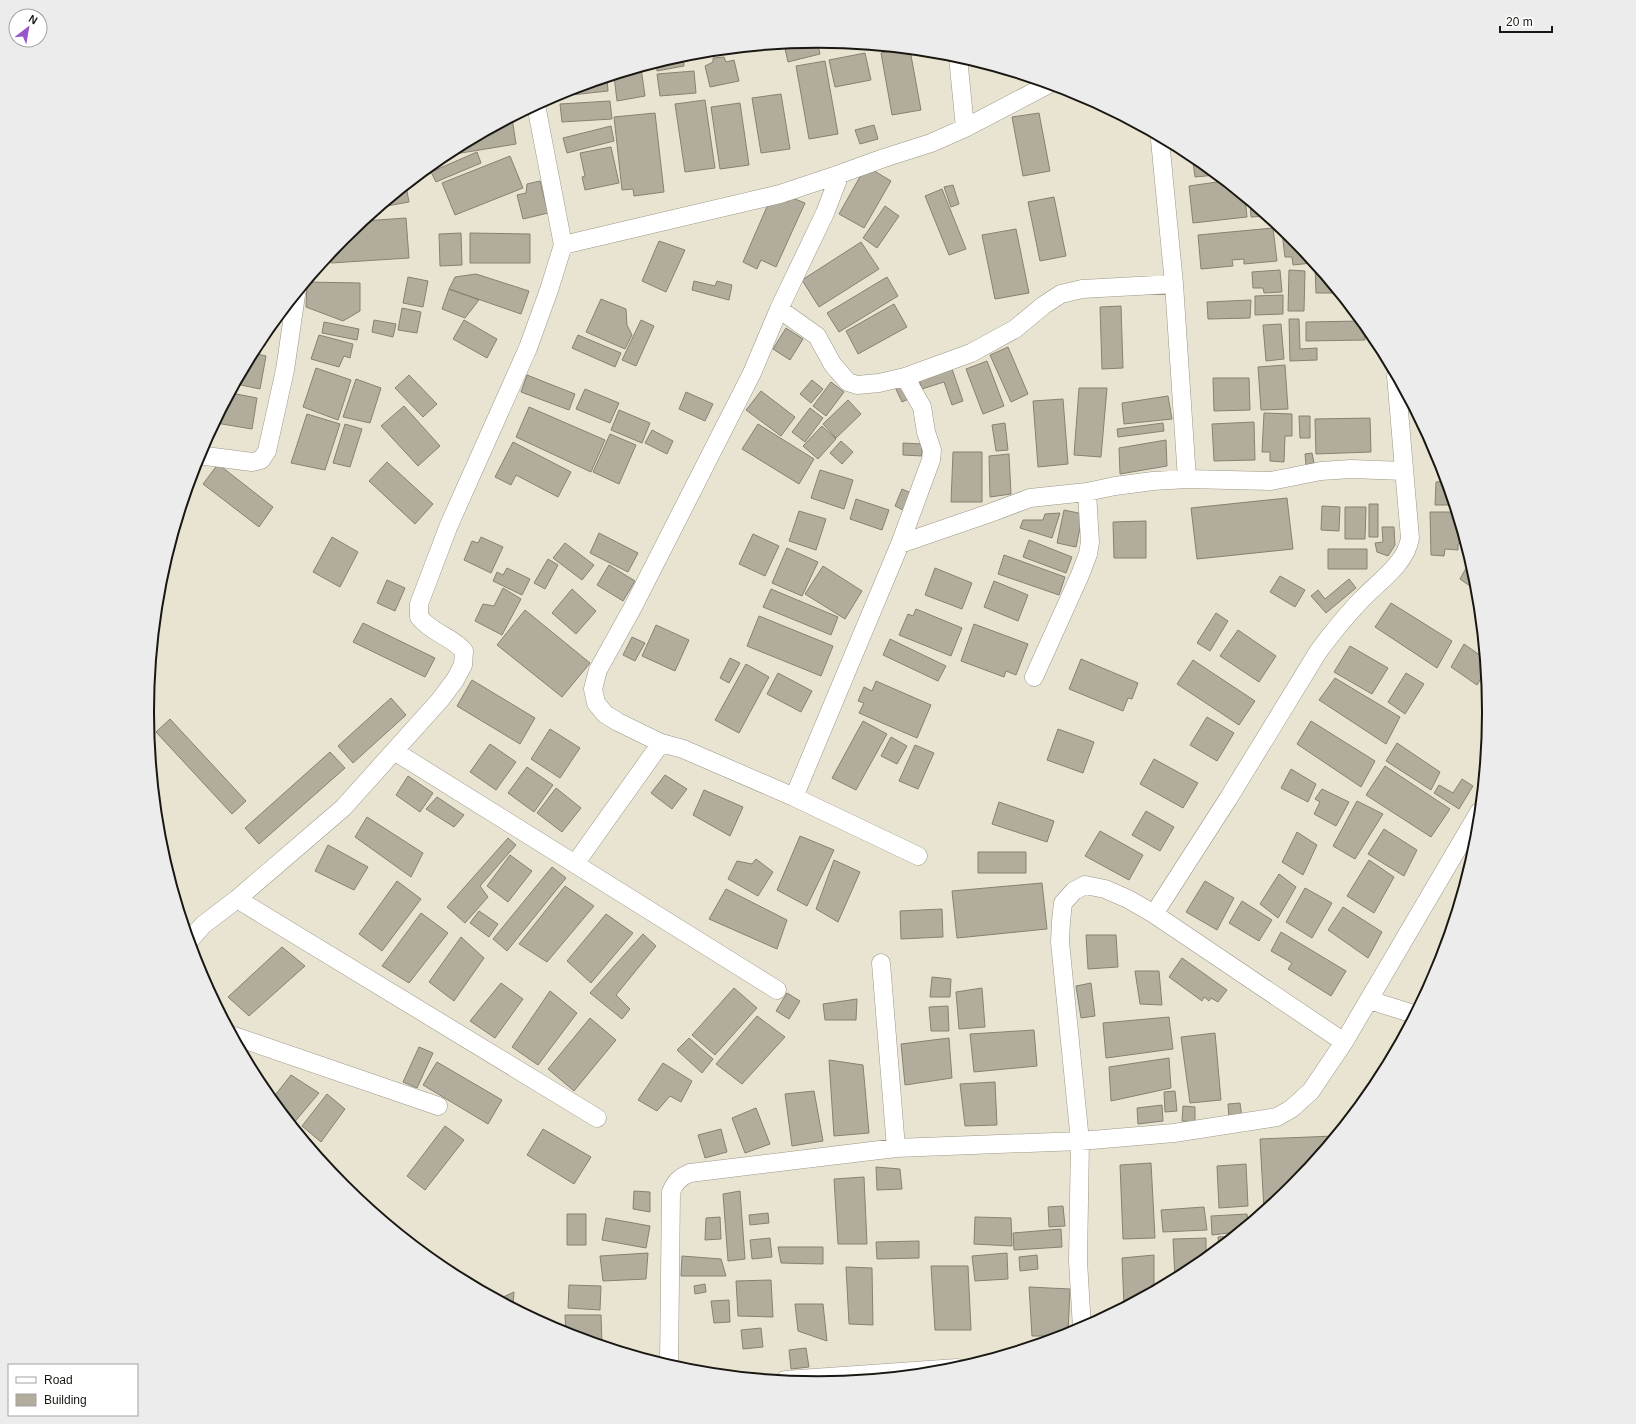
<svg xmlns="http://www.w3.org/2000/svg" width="1636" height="1424" font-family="Helvetica,sans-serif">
<rect width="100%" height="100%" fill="#e9e4d2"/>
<path fill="#b1ac9b" stroke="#868171" d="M817 41 820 54 788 62 784 44Z
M833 42 854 45 834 47Z
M900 49 910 50 921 110 892 115 881 53Z
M865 53 871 80 835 87 829 60Z
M683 55 684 66 657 71 656 63Z
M724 57 726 62 734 60 739 81 710 87 705 66 713 62V58Z
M825 61 838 134 809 139 796 66Z
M641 68 645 96 617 101 614 76Z
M1001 70 1009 72 1003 75Z
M694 71 696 93 660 96 657 74Z
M607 78 608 91 562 96 561 92Z
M781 94 790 149 761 153 752 98Z
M705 100 715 168 685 172 675 104Z
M610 101 612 119 562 122 560 104Z
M740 103 749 165 720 169 711 107Z
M655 113 664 192 634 196 633 189 622 190 614 117Z
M1039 113 1050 171 1023 176 1012 117Z
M512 118 516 144 443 156 445 154Z
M874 125 878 139 860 144 855 130Z
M611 126 614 141 567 153 563 138Z
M611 147 619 183 585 190 582 177 585 176 580 153Z
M477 152 481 163 436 182 431 172Z
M1192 155 1216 175 1195 177Z
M510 156 523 188 455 215 442 183Z
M866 166 891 181 864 228 839 214Z
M540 181 548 213 523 219 517 195 526 193 527 184Z
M1224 181 1245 199 1247 217 1193 223 1189 186Z
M953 185 959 204 951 207 944 187Z
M406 186 409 202 381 207Z
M942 189 966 249 949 255 925 196Z
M772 195 788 202 790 197 805 203 776 267 761 260 757 269 743 262Z
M1054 197 1066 256 1040 261 1028 202Z
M1250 202 1267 216 1251 217Z
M885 206 899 216 877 248 863 238Z
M406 218 409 258 331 263 330 254 344 237 363 221Z
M1273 228 1277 261 1244 264V259L1232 260 1233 266 1201 269 1198 235Z
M1016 229 1029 293 995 299 982 235Z
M1282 232H1285L1293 238 1311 261 1312 263 1293 265 1292 257H1285Z
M461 233 462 265 440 266 439 234Z
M470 233 530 234V263H470Z
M659 241 685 250 666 292 642 281Z
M861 242 879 269 819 307 802 280Z
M1315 266H1316L1338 293H1316Z
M1280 270 1282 292 1264 293 1263 288H1253L1252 272Z
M1289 270 1305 271 1304 311H1288Z
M476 274 529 291 521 314 449 289 455 277Z
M408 277 428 281 423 307 403 303Z
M887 277 898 296 839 332 827 313Z
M694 281 715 286 717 281 732 285 729 300 692 290Z
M307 282 360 283V311L343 321 306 307Z
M449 289 479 300 465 318 442 309Z
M1283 295V314L1255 315V296Z
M601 299 626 309 627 325 632 335 625 349 586 332Z
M1251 300 1250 318 1208 319 1207 302Z
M894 304 907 327 858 354 846 331Z
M1121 306 1123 368 1102 369 1100 307Z
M402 308 421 312 417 333 398 330Z
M1289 319H1299L1300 349 1317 348V360L1290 361Z
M374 320 396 324 393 337 372 332Z
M464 320 497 339 487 358 453 339Z
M641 320 654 326 636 366 622 360Z
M1361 321 1365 326V340L1306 341V322Z
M324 322 359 329 357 340 322 333Z
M1281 324 1284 359 1266 361 1263 325Z
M786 328 803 339 790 360 773 349Z
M268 330 265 346 257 344 260 339Z
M319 335 353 344 350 358 344 356 339 367 311 359Z
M578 335 621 353 615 367 572 348Z
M1008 347 1028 394 1011 402 990 355Z
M253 353 266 356 260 389 236 384Z
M987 361 1004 406 983 414 966 369Z
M1285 365 1288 409 1261 410 1258 367Z
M951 366 963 401 952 405 944 382 922 389 918 377Z
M316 368 351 380 338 420 303 407Z
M409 375 437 404 423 417 395 388Z
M527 375 575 394 569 410 521 392Z
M1213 378H1249L1250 410 1214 411Z
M356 379 381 388 370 423 343 417Z
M812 380 823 389 811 403 800 394Z
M905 381 913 397 902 402 894 385Z
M831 382 844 392 826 416 813 406Z
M1079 388H1107L1101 457 1074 455Z
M585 389 619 403 610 423 576 409Z
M761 391 795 417 781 436 746 410Z
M686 392 713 404 705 421 679 409Z
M231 393 257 398 252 429 216 423Z
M1168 396 1172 419 1124 424 1122 403Z
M1063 399 1068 464 1038 467 1033 401Z
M848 400 861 414 836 438 823 424Z
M404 406 440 446 418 466 381 426Z
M529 407 605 440 591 472 516 437Z
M810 408 823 418 805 442 792 432Z
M619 410 650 423 642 443 611 430Z
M1264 413 1292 414V436H1285L1284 462 1270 461V452H1262Z
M307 414 340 424 325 470 291 463Z
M1299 416H1310V438H1300Z
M1370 418 1371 452 1316 454 1315 419Z
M1254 422 1255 460 1214 461 1212 424Z
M1005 423 1008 450 996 451 992 425Z
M1163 423 1164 431 1118 437 1117 429Z
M345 424 362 429 350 467 333 463Z
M758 424 814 459 799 484 742 449Z
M822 426 836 439 818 459 803 446Z
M652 430 673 441 667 454 645 443Z
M610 434 636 445 619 484 593 472Z
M1166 440 1167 466 1120 474 1119 448Z
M841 441 853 452 842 464 830 453Z
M513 442 571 472 558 497 516 475 511 485 495 477Z
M903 443 922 444V456L903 455Z
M953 452H982V502H951Z
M1312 453 1314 463 1306 465 1305 454Z
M1009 454 1011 494 990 497 989 456Z
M387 462 433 504 415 524 369 481Z
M218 464 273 507 259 527 203 484Z
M820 470 853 480 844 509 811 498Z
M1446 481 1453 505H1435L1436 482Z
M902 489 913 494 905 511 895 506Z
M1287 498 1293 549 1197 559 1191 508Z
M856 499 889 510 882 530 850 519Z
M1369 504H1378V537H1369Z
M1322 506 1340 507 1339 531 1321 530Z
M1345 507H1366L1365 539H1345Z
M1064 510 1083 514 1076 547 1057 543Z
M799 511 826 519 816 550 789 541Z
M1430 512H1455L1464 542 1458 544V550L1445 549 1444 556 1431 555Z
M1060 513 1052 538 1020 528 1023 520H1043L1045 514Z
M1146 521V558H1114L1113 522Z
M1382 527H1394L1395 545 1388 556 1377 552 1375 543 1383 542Z
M599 533 638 553 628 572 590 553Z
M753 534 779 546 765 576 739 564Z
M332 537 358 552 340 587 313 572Z
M481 537 503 547 491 573 464 560 472 541 478 543Z
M1029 540 1072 557 1066 573 1023 557Z
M565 543 594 565 582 580 553 558Z
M787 548 818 562 802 596 772 583Z
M1328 549H1367V569H1328Z
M1004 555 1065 577 1059 595 998 574Z
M548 559 558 565 545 589 534 583Z
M1470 561 1476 581 1477 591 1460 579Z
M609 565 635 581 623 601 597 585Z
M823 566 862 591 845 619 805 594Z
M507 568 530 579 522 595 493 581 497 572 503 575Z
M935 568 972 583 962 609 925 595Z
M1280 576 1305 590 1295 607 1270 592Z
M1349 579 1356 588 1326 613 1311 596 1318 590 1325 599Z
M387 580 405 588 395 611 377 603Z
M994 581 1028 595 1018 621 984 607Z
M503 588 521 599 502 635 475 621 483 604 494 606Z
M572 589 596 611 576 634 552 613Z
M771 589 838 617 831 635 763 607Z
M1391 603 1452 641 1437 668 1375 627Z
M916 609 962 628 951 656 899 635 908 614 913 616Z
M525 610 590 663 562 697 497 645Z
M1216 613 1228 621 1210 651 1197 643Z
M759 616 833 646 821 676 747 646Z
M363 623 435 658 425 677 353 642Z
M974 624 1028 644 1016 675 1006 671 1004 677 961 661Z
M656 625 689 640 675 671 642 656Z
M1238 630 1276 656 1259 682 1220 656Z
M632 637 645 643 635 661 623 655Z
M890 639 946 666 938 681 883 655Z
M1464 644 1484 658 1485 672 1477 685 1451 667Z
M1350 646 1388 668 1372 694 1334 672Z
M730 658 740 663 729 683 720 678Z
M1081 659 1138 683 1132 699 1128 698 1123 711 1069 689Z
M1193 660 1255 701 1239 725 1177 684Z
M746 664 769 677 739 733 715 720Z
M778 673 812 691 801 712 767 694Z
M1406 673 1424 684 1405 714 1388 702Z
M1335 678 1400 717 1386 744 1319 700Z
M472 680 535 718 520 744 457 706Z
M876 681 931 705 917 738 859 713 864 703 858 701 864 687 872 691Z
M391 698 406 715 353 763 338 746Z
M1207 717 1234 733 1217 761 1190 745Z
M170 719 246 801 232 814 156 732Z
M863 721 887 734 856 790 832 778Z
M1311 721 1375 761 1361 787 1297 744Z
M550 729 580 748 560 778 531 759Z
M1058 729 1094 742 1083 773 1047 760Z
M891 737 907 746 897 764 881 756Z
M1397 743 1440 772 1431 790 1386 761Z
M490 744 516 762 496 790 470 772Z
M915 745 934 753 918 789 899 781Z
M330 752 345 768 259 844 245 828Z
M1154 759 1198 783 1183 808 1140 784Z
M1385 766 1450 809 1431 837 1366 795Z
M527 767 553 785 534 812 508 793Z
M1291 769 1316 784 1308 802 1281 788Z
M665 775 687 789 672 809 651 793Z
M408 776 433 793 420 812 396 795Z
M1462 779 1473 786 1459 809 1434 793 1439 785 1453 793Z
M556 788 581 808 562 832 537 813Z
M1322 789 1349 802 1336 826 1314 814 1320 802 1315 799Z
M704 790 743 807 730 836 693 815Z
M437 797 464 815 454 827 426 809Z
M1357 801 1383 814 1355 859 1333 846Z
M999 802 1054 821 1047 842 992 824Z
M1146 811 1174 827 1160 851 1132 835Z
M367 817 423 853 411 877 355 837Z
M1384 829 1417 850 1404 876 1368 854Z
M1100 831 1143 855 1129 880 1085 856Z
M1297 832 1317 845 1303 875 1282 862Z
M800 836 834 850 807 906 777 890Z
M508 838 516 845 480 886 488 897 465 923 447 907Z
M328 845 368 867 354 890 315 871Z
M978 852H1026V873H978Z
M510 855 532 871 508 902 487 886Z
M756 859 773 872 758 896 728 879 737 861 752 864Z
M834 860 860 872 838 922 816 909Z
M1369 860 1394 877 1374 913 1347 896Z
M552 867 566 878 507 951 493 939Z
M1279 874 1296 887 1278 918 1260 904Z
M397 881 421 899 382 951 359 934Z
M1205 881 1234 898 1217 930 1186 912Z
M1042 883 1047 929 957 938 952 891Z
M565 886 594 906 547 962 519 944Z
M1305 888 1332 903 1312 938 1286 922Z
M726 889 787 920 777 949 709 919Z
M1242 901 1272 920 1259 941 1229 923Z
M1343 907 1382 932 1368 958 1328 930Z
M942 909 943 937 901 939 900 911Z
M479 911 498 924 489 937 470 923Z
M421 913 448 933 409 983 382 966Z
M606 914 633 933 591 983 567 961Z
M1281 932 1346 971 1331 996 1288 969 1292 963 1271 951Z
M643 934 656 946 616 995 630 1009 622 1019 590 993Z
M1086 935H1116L1118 967 1088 969Z
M461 937 484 958 454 1001 429 982Z
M282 947 305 966 249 1016 228 997Z
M1182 958 1227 990 1218 1002 1211 998 1209 1001 1204 997 1202 1001 1169 977Z
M1135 971H1159L1162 1005 1140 1004Z
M932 977 951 979 950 997H930Z
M501 983 523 999 495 1038 470 1021Z
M1091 983 1095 1016 1081 1018 1076 986Z
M734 988 757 1008 715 1055 692 1035Z
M982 988 985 1027 959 1029 956 992Z
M550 991 577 1013 538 1065 512 1047Z
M787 993 800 1001 789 1019 776 1011Z
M857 999 856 1020H825L823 1004Z
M948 1006 949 1031H931L929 1007Z
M757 1016 785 1037 742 1084 716 1064Z
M1169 1017 1173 1049 1106 1058 1103 1023Z
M590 1018 616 1040 574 1091 548 1069Z
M1034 1030 1037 1066 974 1072 970 1034Z
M1215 1033 1221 1100 1190 1103 1181 1037Z
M689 1038 713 1059 702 1073 677 1050Z
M949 1038 952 1078 905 1085 901 1044Z
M419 1047 433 1053 417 1088 403 1082Z
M1169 1058 1171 1088 1111 1101 1109 1067Z
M829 1060 863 1065 869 1133 834 1136Z
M437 1062 502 1100 488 1124 423 1085Z
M663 1063 692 1081 681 1102 670 1096 657 1111 638 1100Z
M291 1075 319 1093 293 1124 272 1099Z
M995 1082 997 1125 965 1126 960 1084Z
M814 1091 823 1141 792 1146 785 1094Z
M1175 1091 1177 1111 1165 1112 1164 1092Z
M327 1094 345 1109 321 1142 302 1126Z
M1240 1103 1242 1118 1229 1119 1228 1104Z
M1162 1105 1163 1121 1138 1124 1137 1108Z
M1183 1106 1195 1107V1122L1182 1121Z
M756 1108 770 1144 745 1153 732 1118Z
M445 1126 464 1140 425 1190 407 1176Z
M543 1129 591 1157 574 1184 527 1155Z
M721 1129 727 1152 705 1158 698 1135Z
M1334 1136 1292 1187 1264 1210 1260 1139Z
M1151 1163 1155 1238 1123 1239 1120 1165Z
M1246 1164 1248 1206 1219 1208 1217 1166Z
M876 1167 900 1169 902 1189 877 1190Z
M864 1177 867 1244H838L834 1179Z
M634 1191 650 1192V1212L633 1209Z
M740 1191 745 1259 728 1261 723 1194Z
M1063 1206 1065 1226 1049 1227 1048 1207Z
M1204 1207 1207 1230 1163 1232 1161 1210Z
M768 1213 769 1223 750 1225 749 1215Z
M567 1214H586V1245H567Z
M1247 1214 1248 1223 1237 1232 1212 1235 1211 1216Z
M720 1217 721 1239 705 1240 706 1218Z
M975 1217 1011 1218 1012 1246 974 1244Z
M606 1218 650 1226 646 1248 602 1240Z
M1061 1229 1062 1247 1014 1250 1013 1233Z
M1232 1236 1219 1247 1218 1237Z
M770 1238 772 1257 752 1259 750 1240Z
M1206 1238V1257L1191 1270 1175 1279 1173 1239Z
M919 1241V1258L877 1259 876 1242Z
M778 1247H823V1264L781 1263Z
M648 1253 646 1279 603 1281 600 1256Z
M1007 1253 1008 1279 975 1281 972 1256Z
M1037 1255 1038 1269 1020 1271 1019 1257Z
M1154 1255V1289L1124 1306 1122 1258Z
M682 1256 721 1259 726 1276H681Z
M931 1266H968L971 1330H935Z
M846 1267 872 1268 873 1325 849 1324Z
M771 1280 773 1317 738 1316 736 1281Z
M705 1284 706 1292 695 1294 694 1286Z
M569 1285 601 1286 600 1310 568 1308Z
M1029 1287 1070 1289 1068 1334 1060 1336H1032Z
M514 1292 513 1306 499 1299Z
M729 1300 730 1322 714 1323 711 1301Z
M795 1304H823L827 1341 798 1331Z
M565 1315H601L602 1344 566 1333Z
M761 1328 763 1347 743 1349 741 1330Z
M806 1348 809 1367 791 1369 789 1350Z"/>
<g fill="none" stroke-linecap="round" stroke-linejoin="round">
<g stroke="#9c9786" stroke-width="19">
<path id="street" d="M958 57 965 128
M1161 138 1160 140 1174 284 1187 479
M840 174 825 213 779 309 752 373 633 607 598 670 593 689 596 703 605 714 618 722 661 743 683 749 794 797 918 856
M563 245 780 194 840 174 884 158 931 143 965 128 1049 84
M779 309 817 336 833 365 848 382 857 385 879 383 905 377 971 353 1015 329 1044 305 1061 294 1082 289 1174 284
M198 455 252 462 261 460 267 451 285 370 296 295
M900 544 990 513 1030 498 1087 492 1115 486 1153 481 1187 479 1271 481 1321 471 1351 469 1404 471
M1034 677 1080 575 1088 554 1090 542 1087 492
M394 751 777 990
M794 797 900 544 931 460 932 450 926 432 922 407 905 377
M575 864 661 743
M237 899 597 1118
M1154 914 1228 799 1318 652C1331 634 1345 617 1361 600 1378 582 1406 564 1410 538L1396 376
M189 941 203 925 237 899 343 808 440 700 455 680 463 665 464 651C451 636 433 634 419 617V604L449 525 528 348 549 290 563 245 536 105
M881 963 896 1148
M1369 1000 1414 1014
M234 1036 438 1106
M1082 1328 1078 1261 1080 1141 1060 942 1061 921 1063 903 1074 891 1085 885 1105 889 1128 899 1154 914 1344 1042
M669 1365 671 1192C675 1182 680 1177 690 1173L896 1148 1080 1141 1174 1133 1277 1117 1291 1109 1311 1091 1344 1042 1479 812
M785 1380 957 1368"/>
</g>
<use href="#street" stroke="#fff" stroke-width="18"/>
</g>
<path d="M0 0H1636V1424H0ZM154 712a664 664 0 1 1 1328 0a664 664 0 1 1-1328 0Z" fill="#edecec" fill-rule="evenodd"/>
<path fill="none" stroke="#191711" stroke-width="2" d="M154 712a664 664 0 1 1 1328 0a664 664 0 1 1-1328 0Z"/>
<rect x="8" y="1364" width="130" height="52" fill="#ffffff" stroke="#a3a2a0"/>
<rect x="16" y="1377" width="20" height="6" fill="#ffffff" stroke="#a3a2a0"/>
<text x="44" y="1384" font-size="12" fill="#191711">Road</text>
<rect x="16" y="1394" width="20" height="12" fill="#b1ac9b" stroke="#a3a2a0"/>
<text x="44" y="1404" font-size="12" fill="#191711">Building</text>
<g transform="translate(28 28) rotate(31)"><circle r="19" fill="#ffffff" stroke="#a3a2a0"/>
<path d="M0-3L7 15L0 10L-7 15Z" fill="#9954c8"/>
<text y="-6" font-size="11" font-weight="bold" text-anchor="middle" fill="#191711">N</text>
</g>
<path d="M1500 26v6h52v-6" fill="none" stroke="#191711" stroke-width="2"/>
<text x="1506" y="26" font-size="12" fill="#191711" stroke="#ffffff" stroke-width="3" paint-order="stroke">20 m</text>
</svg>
